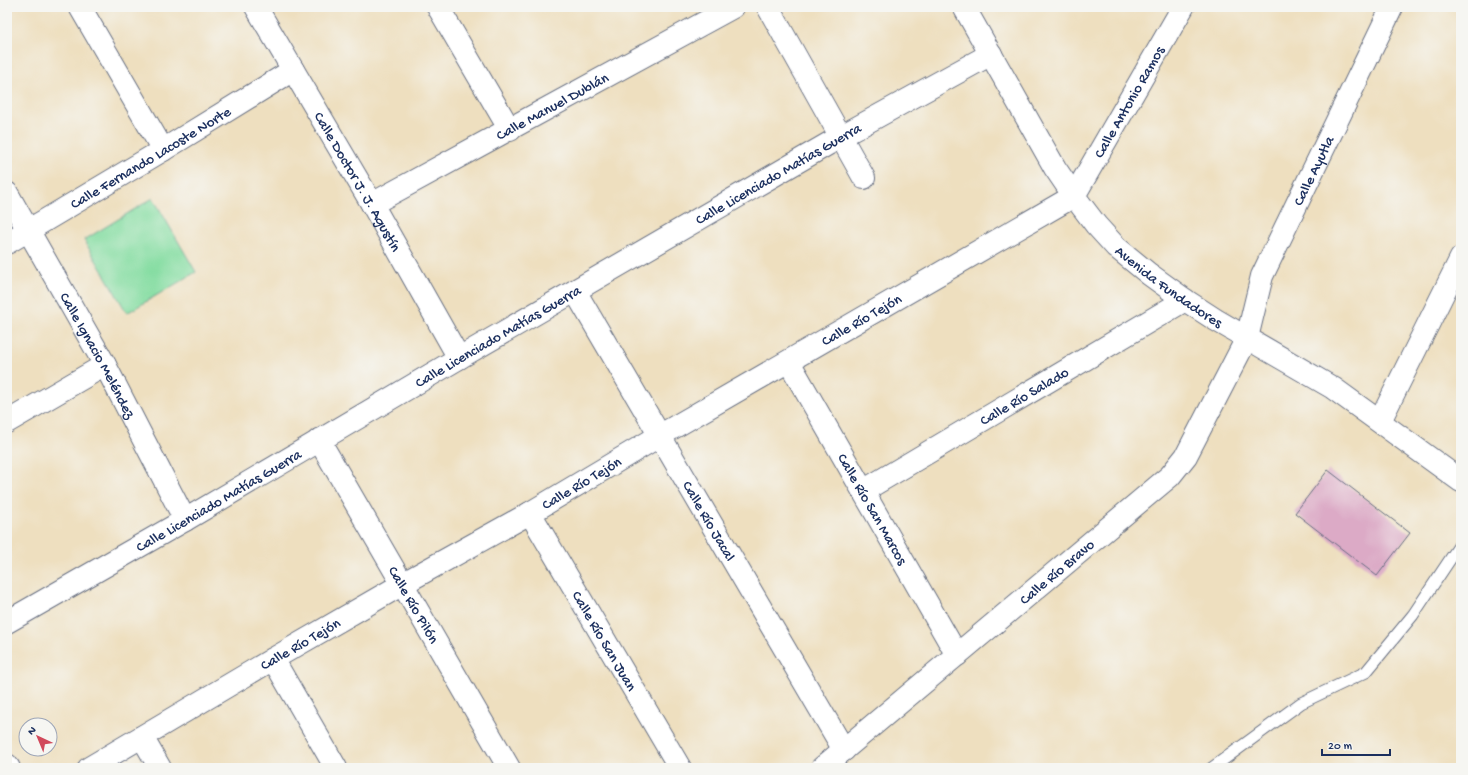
<svg xmlns="http://www.w3.org/2000/svg" width="1468" height="775" font-family="'Gochi Hand',sans-serif">
<rect width="100%" height="100%" fill="#f6f6f2"/>
<filter id="ink" filterUnits="userSpaceOnUse"><feTurbulence type="fractalNoise" baseFrequency=".025" numOctaves="2"/><feDisplacementMap in="SourceGraphic" scale="8" xChannelSelector="R" yChannelSelector="G"/><feConvolveMatrix kernelMatrix="1 2 1 2 8 2 1 2 1" color-interpolation-filters="sRGB"/></filter>
<filter id="wash" filterUnits="userSpaceOnUse"><feTurbulence type="fractalNoise" baseFrequency=".012" numOctaves="4" result="noise"/><feDisplacementMap in="SourceGraphic" scale="16" xChannelSelector="R" yChannelSelector="G"/><feGaussianBlur stdDeviation="0.9" result="paint"/><feColorMatrix in="noise" values="0 0 0 0 0 0 0 0 0 0 0 0 0 0 0 0 0 1.4 0 .05"/><feComposite in="paint" operator="in"/></filter>
<g filter="url(#wash)">
<rect width="100%" height="100%" fill="#eedfbf"/>
<path fill="#85dda2" stroke="#508680" d="M153 198 196 272 127 313 84 240Z"/>
<g id="blocks">
<path fill="#dcaac6" d="M1328 470 1410 533 1377 576 1295 513Z"/>
</g>
</g>
<g filter="url(#ink)">
<use href="#blocks" fill-opacity="0" stroke="#656d80" stroke-width="1"/>
<g fill="none" stroke-linecap="round" stroke-linejoin="round">
<g stroke="#656d80" stroke-width="13">
<path id="lane" d="M1212 768 1301 703 1366 672 1413 615 1461 543"/>
</g>
<g stroke="#656d80" stroke-width="24">
<g id="street">
<path d="M80 7 163 150"/>
<path id="s1" d="M256 7 372 204 459 358"/>
<path d="M438 7 510 130"/>
<path d="M768 7 864 178"/>
<path id="s2" d="M7 193 105 365 185 520"/>
<path id="s3" d="M372 204 733 7"/>
<path id="s4" d="M7 243 163 150 293 70"/>
<path id="s5" d="M575 291 844 750"/>
<path id="s6" d="M789 362 957 655"/>
<path d="M1380 421 1461 258"/>
<path d="M7 422 105 365"/>
<path id="s7" d="M319 440 509 768"/>
<path id="s8" d="M863 491 1185 300"/>
<path id="s9" d="M530 513 680 768"/>
<path d="M273 659 336 768"/>
<path d="M142 737 160 768"/>
<path d="M7 765 9 768"/>
<path id="s10" d="M89 768 273 659 413 578 530 513 659 436 1074 196 1183 7"/>
<path id="s11" d="M822 768 1170 476 1186 456 1247 338"/>
</g>
</g>
<g stroke="#656d80" stroke-width="24">
<g id="secondary">
<path id="s12" d="M964 7 1055 168 1074 196 1096 225 1116 247 1149 274 1185 300 1216 320 1333 388 1461 481"/>
<path id="s13" d="M1247 338 1262 276 1392 7"/>
<path id="s14" d="M7 622 185 520 459 358 840 137 991 54"/>
</g>
</g>
<use href="#lane" stroke="#fff" stroke-width="11"/>
<use href="#street" stroke="#fff" stroke-width="22"/>
<use href="#secondary" stroke="#fff" stroke-width="22"/>
</g>
</g>
<g text-anchor="middle" stroke-width="4" stroke-linejoin="round" paint-order="stroke">
<g font-size="15" fill="#1b2f5e" stroke="#f6f6f2">
<text dy="5" stroke="none"><textPath href="#s10" startOffset="1248">Calle Antonio Ramos</textPath></text>
<text dy="5" stroke="none"><textPath href="#s3" startOffset="205">Calle Manuel Dublán</textPath></text>
<text dy="5" stroke="none"><textPath href="#s4" startOffset="167">Calle Fernando Lacoste Norte</textPath></text>
<text dy="5" stroke="none"><textPath href="#s13" startOffset="181">Calle Ayutla</textPath></text>
<text dy="5" stroke="none"><textPath href="#s14" startOffset="892">Calle Licenciado Matías Guerra</textPath></text>
<text dy="5" stroke="none"><textPath href="#s1" startOffset="202">Calle Doctor J. J. Agustín</textPath></text>
<text dy="5" stroke="none"><textPath href="#s12" startOffset="351">Avenida Fundadores</textPath></text>
<text dy="5" stroke="none"><textPath href="#s10" startOffset="893">Calle Río Tejón</textPath></text>
<text dy="5" stroke="none"><textPath href="#s14" startOffset="568">Calle Licenciado Matías Guerra</textPath></text>
<text dy="5" stroke="none"><textPath href="#s2" startOffset="186">Calle Ignacio Meléndez</textPath></text>
<text dy="5" stroke="none"><textPath href="#s8" startOffset="187">Calle Río Salado</textPath></text>
<text dy="5" stroke="none"><textPath href="#s10" startOffset="569">Calle Río Tejón</textPath></text>
<text dy="5" stroke="none"><textPath href="#s14" startOffset="244">Calle Licenciado Matías Guerra</textPath></text>
<text dy="5" stroke="none"><textPath href="#s6" startOffset="169">Calle Río San Marcos</textPath></text>
<text dy="5" stroke="none"><textPath href="#s5" startOffset="266">Calle Río Jacal</textPath></text>
<text dy="5" stroke="none"><textPath href="#s11" startOffset="306">Calle Río Bravo</textPath></text>
<text dy="5" stroke="none"><textPath href="#s7" startOffset="190">Calle Río Pilón</textPath></text>
<text dy="5" stroke="none"><textPath href="#s9" startOffset="148">Calle Río San Juan</textPath></text>
<text dy="5" stroke="none"><textPath href="#s10" startOffset="245">Calle Río Tejón</textPath></text>
</g>
</g>
<rect width="1468" height="775" fill="none" stroke="#f6f6f2" stroke-width="24"/>
<g transform="translate(38 737) rotate(316)"><circle r="19" fill="#f6f6f2" stroke="#9ea6b7"/>
<path d="M0-3L7 15L0 10L-7 15Z" fill="#d1495b"/>
<text y="-6" font-size="11" font-weight="bold" text-anchor="middle" fill="#1b2f5e">N</text>
</g>
<path d="M1322 749v6h68v-6" fill="none" stroke="#1b2f5e" stroke-width="2"/>
<text x="1328" y="749" font-size="12" fill="#1b2f5e" stroke="#f6f6f2" stroke-width="3" paint-order="stroke">20 m</text>
</svg>
